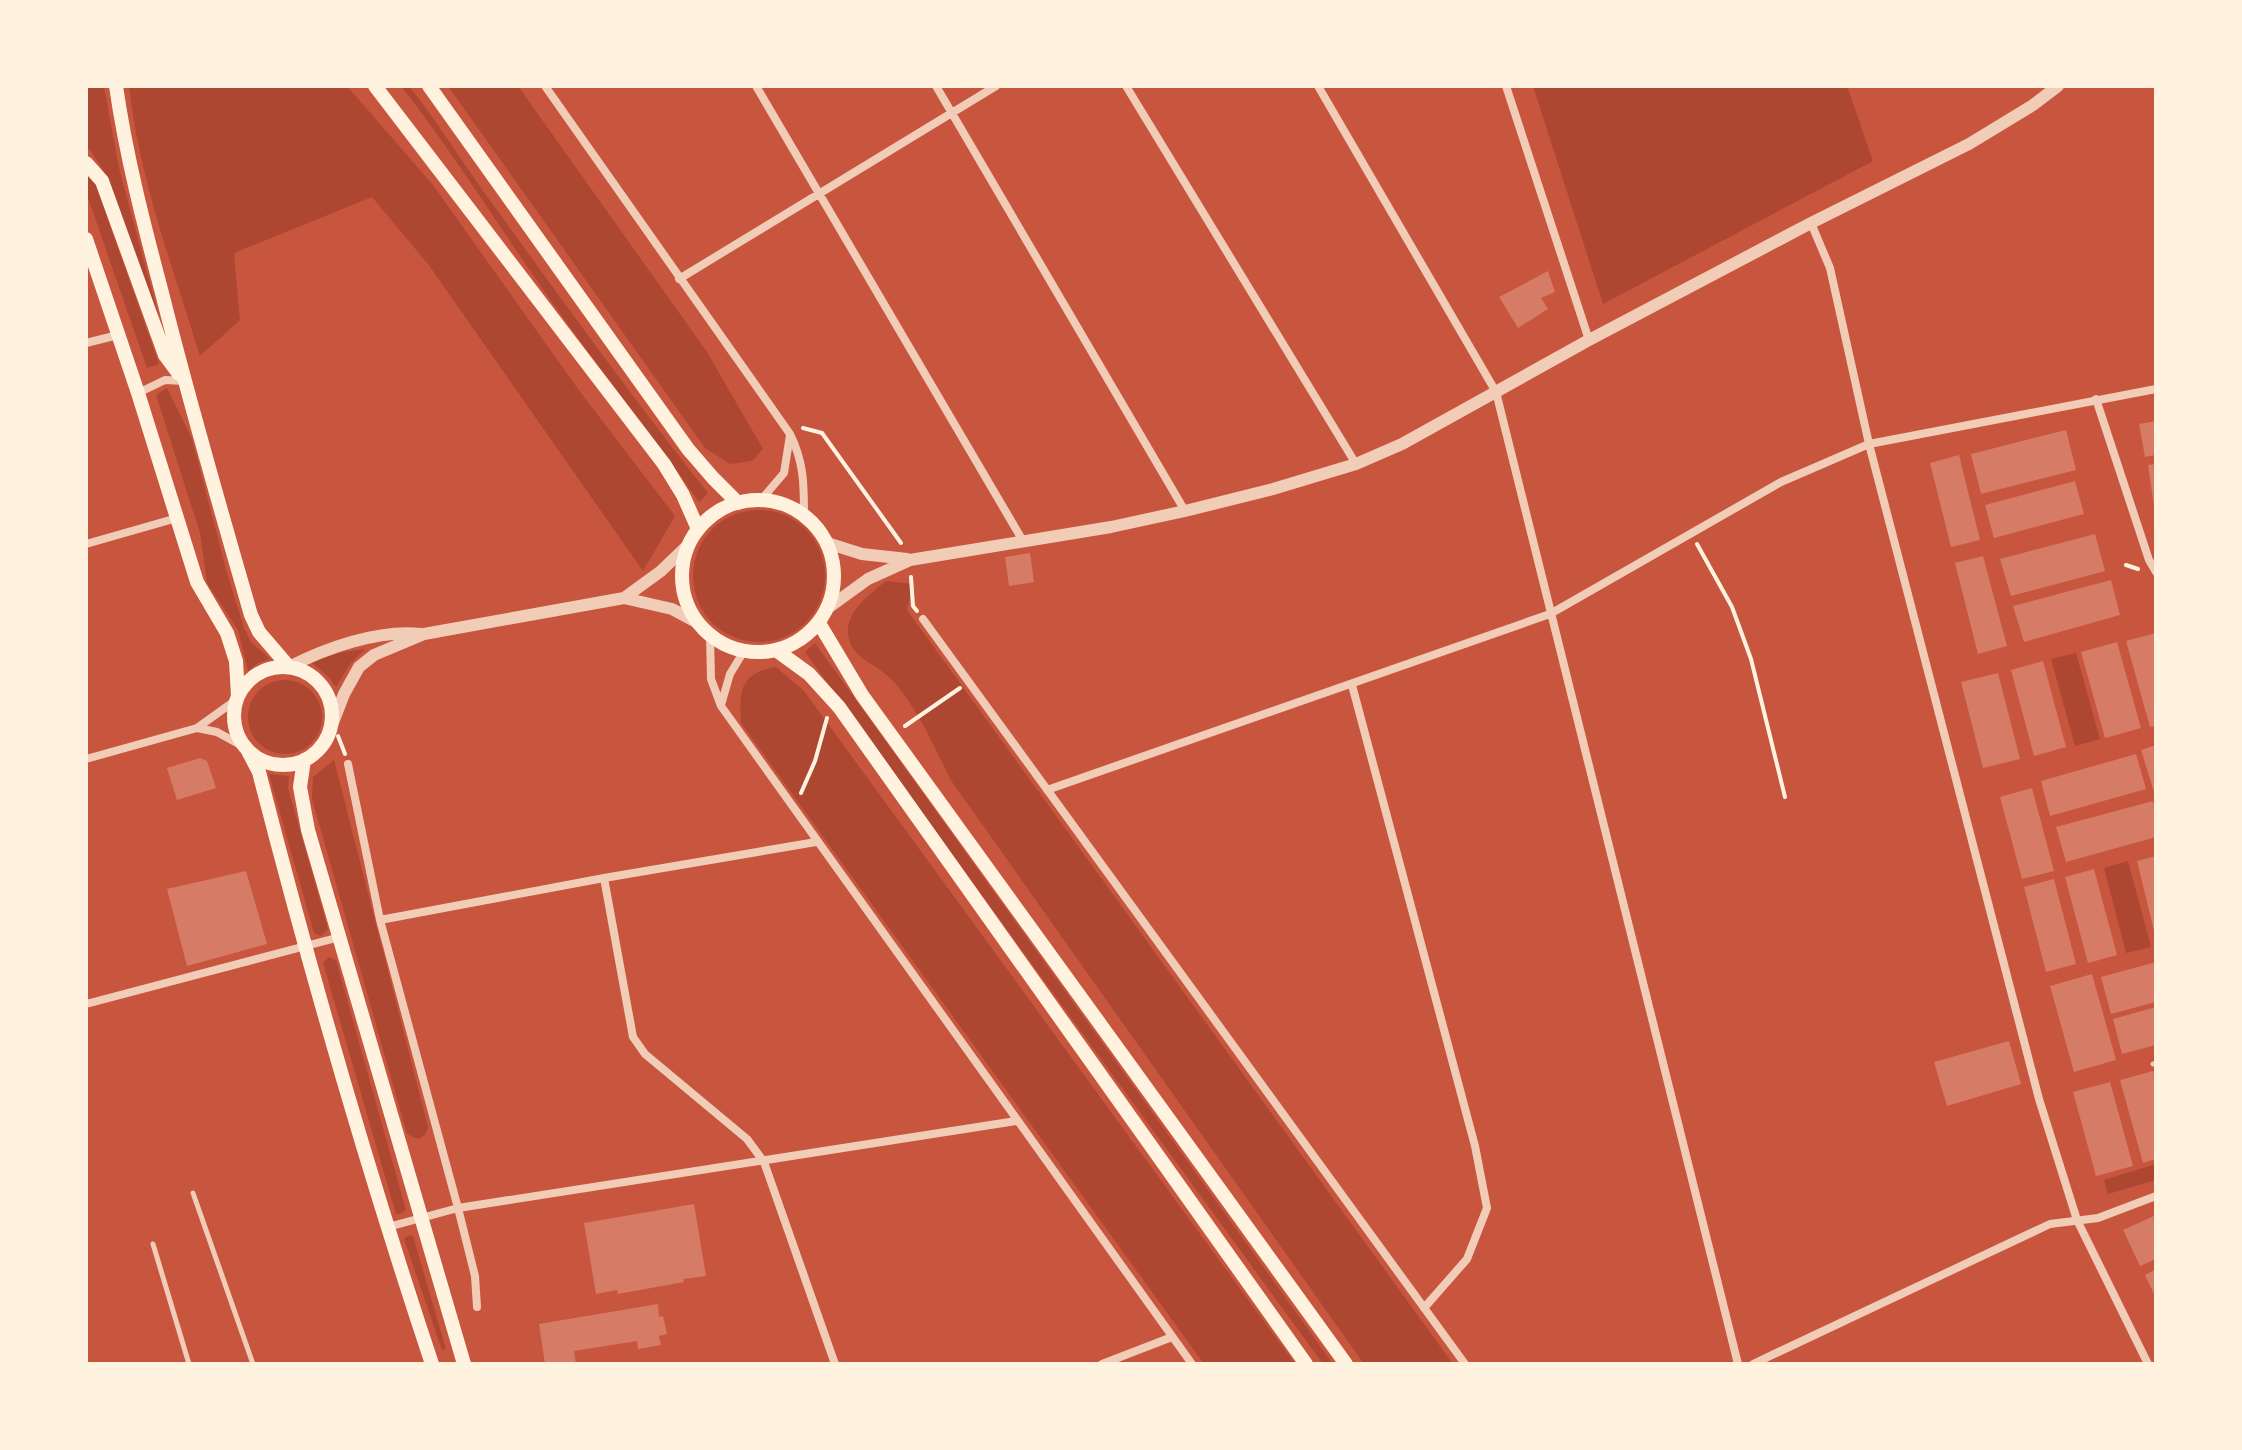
<svg xmlns="http://www.w3.org/2000/svg" width="2242" height="1450" font-family="Karla,sans-serif">
<rect width="100%" height="100%" fill="#c8553d"/>
<path fill="#ae4732" d="M86 86H104L119 168 162 328 103 170 90 150 86 149Z
M129 86H347L433 185 578 389 675 516 643 571 428 264 372 197 234 253 240 320 200 356C173 268 139 178 129 86Z
M401 86H409C437 121 460 159 486 195 559 296 631 396 708 493L699 502C658 443 614 388 572 330 513 250 462 164 401 86Z
M448 86H518L707 352 763 449 752 461 730 464 705 448Z
M1533 86H1847L1873 161 1603 304Z
M89 177 94 180 159 364 147 368 86 192V178Z
M167 388 192 439 227 573 244 628 251 642 270 659 258 663 248 671 238 630 207 583 200 533 156 395Z
M693 576a66 66 0 1 1 132 0a66 66 0 1 1-132 0Z
M886 581 913 584 907 610 1453 1364H1364L950 779C935 747 915 703 890 678 874 662 852 660 848 635 845 612 871 593 886 581Z
M815 643 1333 1364H1323L805 652Z
M365 649 350 664 336 687 328 676 311 662 343 652Z
M2076 653 2100 739 2075 746 2051 659Z
M776 667 804 691 1295 1364H1204L741 723C739 691 740 673 776 667Z
M248 717a37 37 0 1 1 74 0a37 37 0 1 1-74 0Z
M334 760 428 1127 425 1135 418 1139 407 1134 312 799 313 777Z
M269 774 289 776 288 788 328 929 321 936 314 933Z
M2128 861 2151 947 2126 953 2104 868Z
M329 957 336 960 406 1210 400 1214H396L323 963Z
M2156 1164V1180L2108 1194 2104 1180Z
M409 1235 413 1236 446 1349 442 1350 404 1239Z"/>
<path fill="#d67c66" d="M1548 271 1555 292 1541 298 1548 309 1518 328 1499 297Z
M2156 421V455L2145 457 2139 424Z
M2066 430 2076 470 1981 494 1971 454Z
M1959 455 1980 540 1951 547 1930 463Z
M2156 464V506H2154L2148 465Z
M2075 481 2084 514 1994 538 1985 505Z
M2095 534 2105 571 2011 596 2000 559Z
M1030 553 1034 582 1009 586 1005 557Z
M1983 556 2007 646 1978 654 1955 563Z
M2111 580 2120 615 2024 642 2013 606Z
M2156 633V726L2150 727 2126 641Z
M2117 642 2141 728 2105 738 2081 652Z
M2043 661 2066 747 2034 756 2011 670Z
M1998 673 2020 759 1983 768 1961 682Z
M2156 745V795H2155L2141 750Z
M2136 754 2146 789 2050 816 2041 781Z
M200 758 207 761 216 788 177 800 167 768Z
M2032 788 2054 871 2022 879 2000 797Z
M2153 801 2156 813V837L2066 862 2056 827Z
M2156 856V934L2155 935 2137 861Z
M2094 869 2117 955 2088 963 2065 877Z
M246 871 267 944 187 966 167 889Z
M2054 879 2076 964 2046 972 2024 887Z
M2156 962V1002L2111 1014 2101 977Z
M2092 974 2116 1060 2074 1072 2050 986Z
M2156 1007V1045L2122 1054 2113 1019Z
M2009 1041 2021 1084 1947 1106 1934 1062Z
M2153 1071 2156 1080V1159L2143 1163 2120 1080Z
M2110 1082 2133 1166 2096 1176 2073 1092Z
M694 1204 706 1276 683 1279 684 1282 618 1294 617 1290 596 1294 584 1223Z
M2156 1215V1259L2140 1266 2123 1230Z
M2156 1269V1298L2145 1275Z
M658 1304 659 1317 663 1316 667 1334 659 1336 661 1345 638 1349 637 1341 574 1351 576 1364H545L539 1324Z"/>
<g fill="none" stroke-linecap="round" stroke-linejoin="round">
<path stroke="#fff3e0" stroke-width="4" d="M803 428 822 433 901 543
M1697 544 1732 607 1751 659 1785 797
M2126 565 2138 569
M911 577 913 606 917 611
M905 726 960 688
M338 736 345 754
M801 793 815 761 827 718"/>
<path stroke="#f1ccb7" stroke-width="5" d="M2153 1064 2156 1063
M193 1193 253 1364
M153 1244 189 1364"/>
<path stroke="#f1ccb7" stroke-width="8" d="M545 86 790 434C804 462 804 485 804 515
M756 86 1023 541
M936 86 1185 511
M1126 86 1356 464
M1318 86 1496 392 1738 1364
M1506 86 1589 340
M1811 223 1830 268 1869 444 2039 1099 2077 1220 2148 1364
M679 279 996 86
M86 343 118 335
M138 393 165 380 184 381
M2096 399 2149 560 2156 572
M761 500 784 473 790 435
M86 544 177 518
M923 619 1465 1364
M710 635 711 679 721 706 1192 1364
M1352 685 1475 1146 1487 1208 1467 1259 1424 1308
M721 705 730 674 744 651
M197 728 217 732 246 748
M86 759 197 728 236 700
M348 764 380 920 458 1208 475 1276 477 1307
M1047 790 1550 614 1781 482 1869 444 2156 389
M604 878 633 1037 645 1054 747 1139 764 1162 835 1364
M380 920 604 878 816 842
M86 1004 340 937
M388 1227 458 1208 1016 1121
M1102 1364 1172 1337
M1753 1364 2050 1224 2098 1218 2156 1196"/>
<path stroke="#f1ccb7" stroke-width="12" d="M827 543 862 554 907 559
M624 598 661 571 689 544
M828 608 868 579 910 560 1111 527 1185 511 1273 489 1356 464 1402 444 1589 340 1811 223 1969 144 2033 105 2058 86
M289 667C326 648 379 629 421 634
M332 725 344 694 359 667 374 655 424 634 624 598 672 609 698 623"/>
<path stroke="#fff3e0" stroke-width="14" d="M116 86C126 156 144 225 162 293 189 401 220 508 251 615L259 632 289 667
M375 86 664 464 683 495 698 529
M429 86 688 449 713 478 738 503
M86 163 102 181 165 355 179 374
M86 239 138 393 197 582 227 633 236 661 238 696
M682 576a76 76 0 1 1 152 0a76 76 0 1 1-152 0Z
M819 623 862 695 1346 1364
M776 650 809 674 839 707 1306 1364
M234 716a49 49 0 1 1 98 0a49 49 0 1 1-98 0Z
M248 751 259 772C310 971 367 1169 432 1364
M304 760 300 787 308 830 464 1364"/>
</g>
<rect width="2242" height="1450" fill="none" stroke="#fff3e0" stroke-width="176"/>
</svg>
